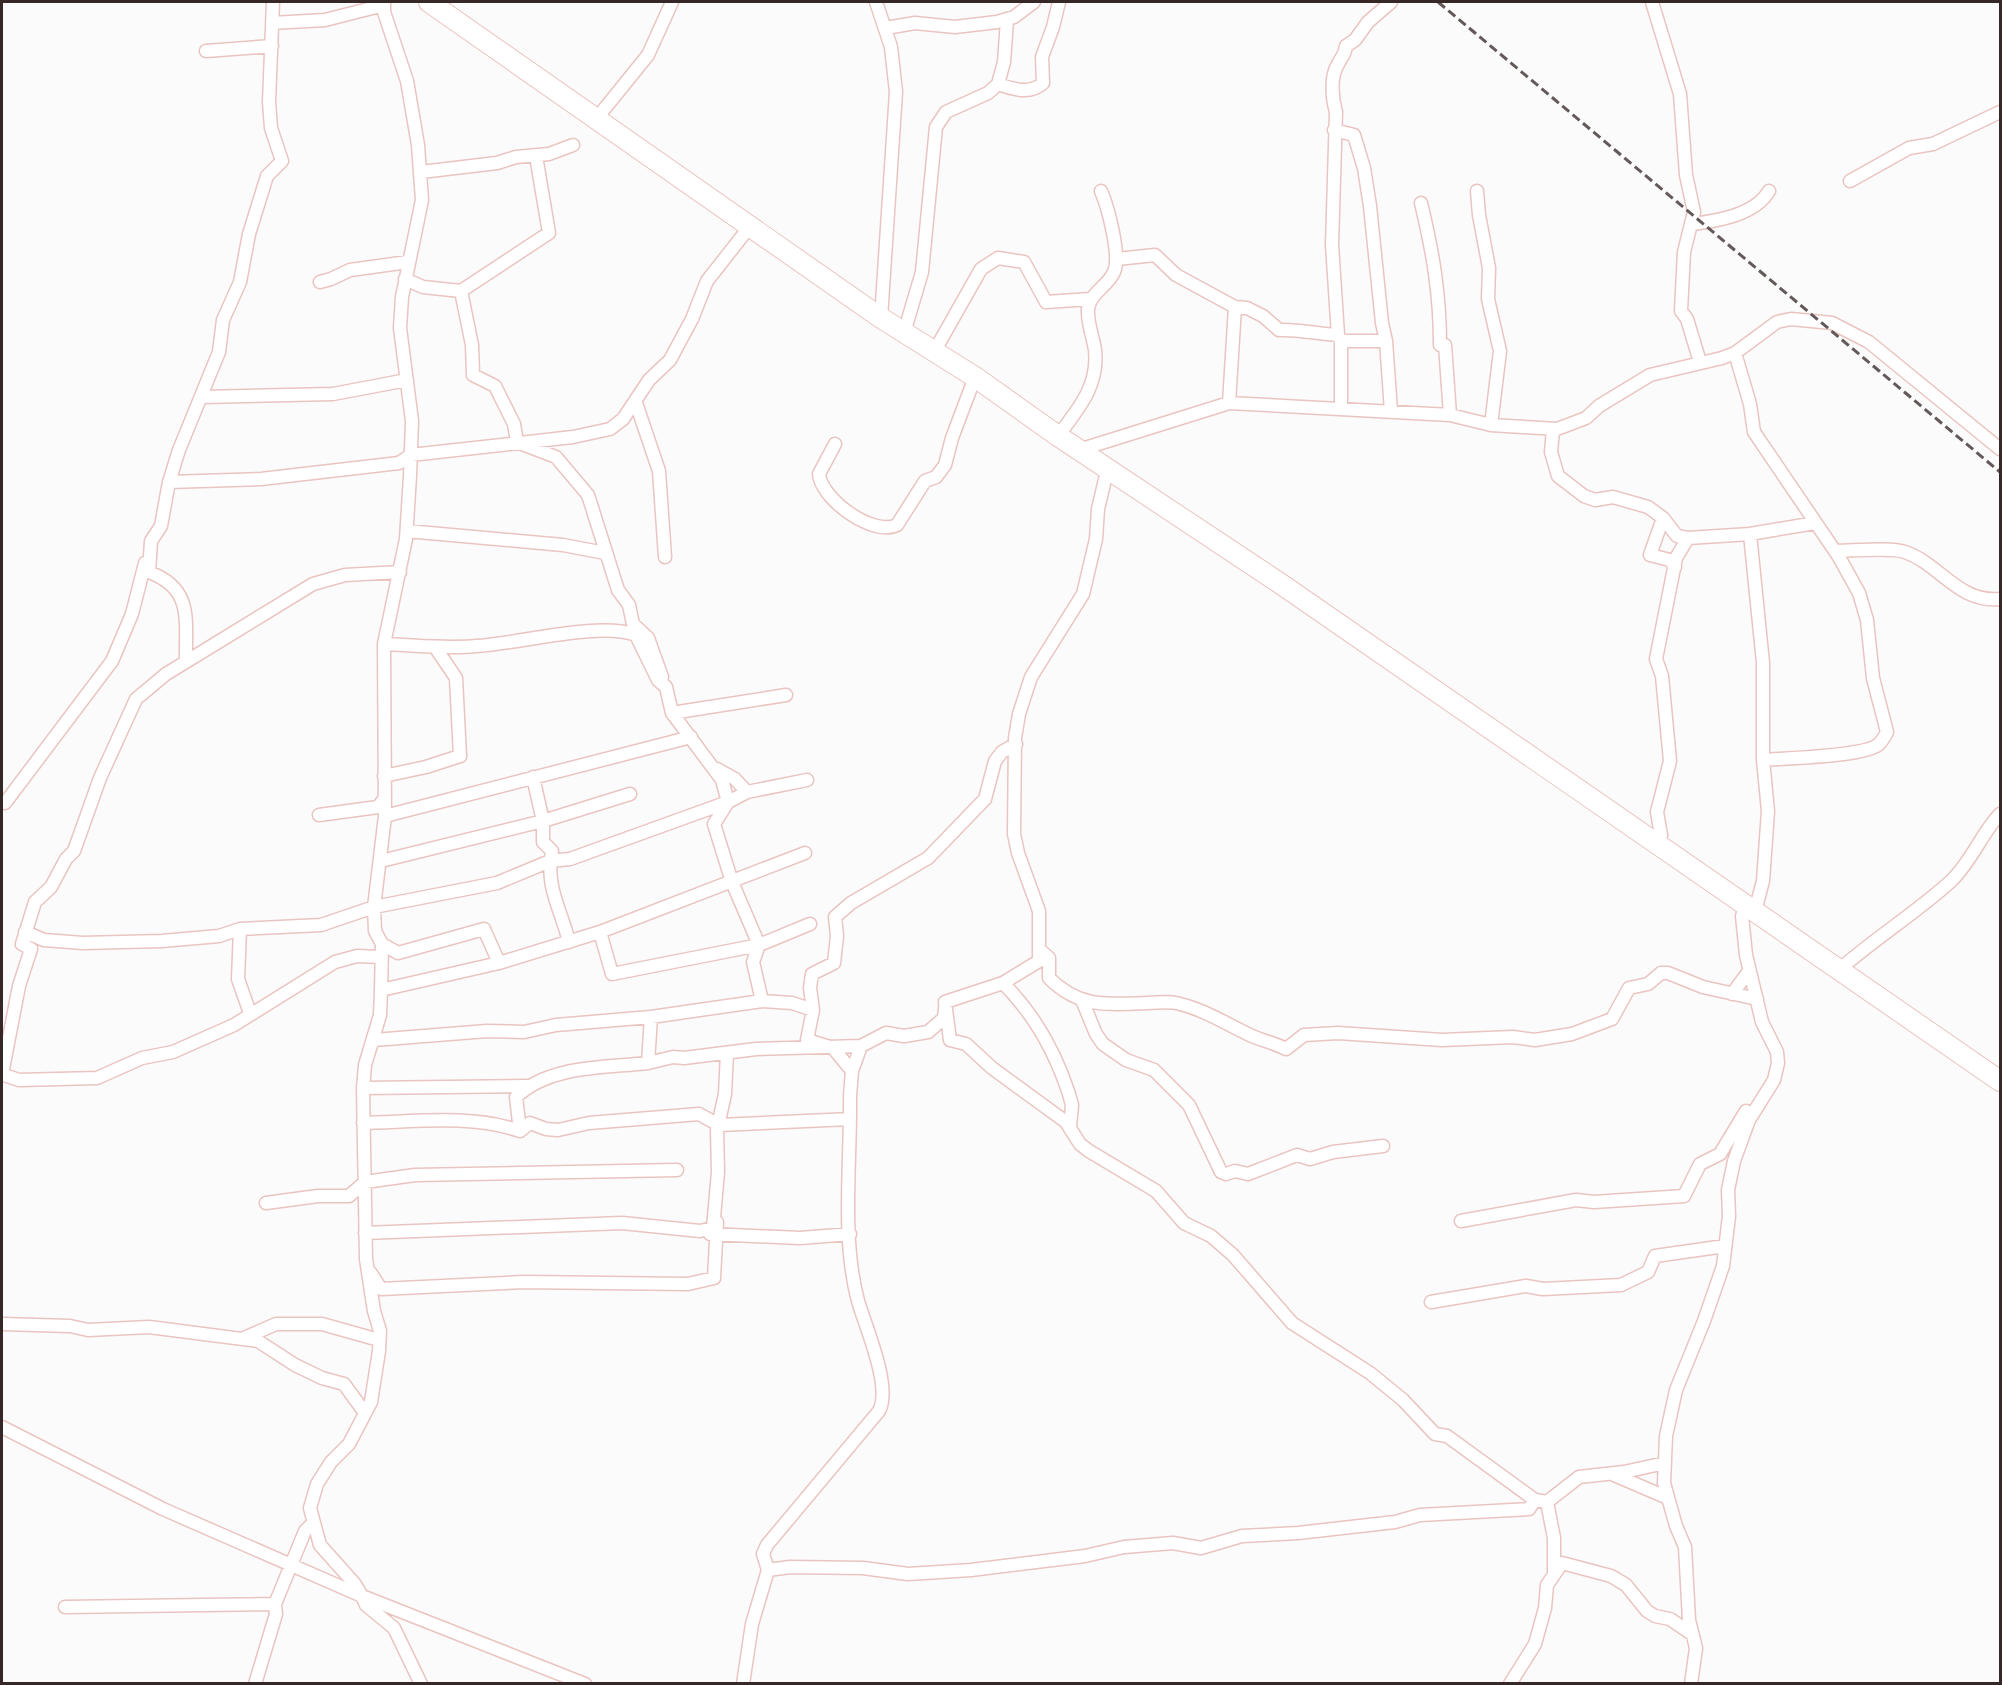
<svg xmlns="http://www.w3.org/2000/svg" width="2002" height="1685" font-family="'Exo 2',sans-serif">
<rect width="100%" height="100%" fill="#fbfbfb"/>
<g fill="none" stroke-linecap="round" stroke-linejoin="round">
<g stroke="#eac4c0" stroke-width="15">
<path id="minor" d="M384 2V12L407 81 418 145 422 200 402 297 400 328 412 421 410 476 406 539 384 644 385 816 374 907 375 931 382 944 381 990 380 1015 365 1065 363 1088 366 1259 374 1311 380 1331 379 1351 371 1402 349 1444 331 1462 317 1484 310 1508 320 1545 354 1583 362 1596 585 1684
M876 2 891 47 896 92 881 318
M1652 2 1680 94 1686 175 1694 212 1684 252 1681 311 1687 319 1700 362
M272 23 325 20 384 5
M886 28 915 23 955 27 997 22 1014 17 1034 2
M206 51 272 46
M998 84C1013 89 1030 95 1043 83L1042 57 1053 27 1059 2
M597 118 648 55 672 2
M1334 130 1354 135 1364 168 1370 206 1382 323 1386 341 1391 411
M421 172 497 163 516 157 549 154 573 145
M1850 181 1909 148 1933 144 2000 112
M1477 191 1479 215 1489 268 1488 299 1500 351 1491 425
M1421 203C1433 253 1440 294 1440 345H1445L1450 415
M1692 224C1717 221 1755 215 1769 191
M1117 259 1155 255 1176 275 1235 307 1247 308 1263 316 1279 330C1299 329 1317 334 1338 335
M405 279 423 287 461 291 472 345 473 375 495 386 514 424 517 442 556 457 588 495 618 590 629 605 633 624 648 638 662 677
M320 282 331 279 350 270 408 262
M461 291 549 233 536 156
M904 333 922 272 936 127 946 112 988 93 998 84 1004 62 1007 21
M1341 341H1386
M934 352 981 269 998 258 1024 262 1046 302 1090 299
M1735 353 1750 404 1754 432 1839 557 1859 593 1867 620 1873 678 1887 732C1885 736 1882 741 1879 744 1865 757 1785 758 1763 760
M202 397 333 394 407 380
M636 403 659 471 665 557
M1229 403 1235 307
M1341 408V341L1338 335 1332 245 1336 112C1332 98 1330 77 1338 64 1342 56 1345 55 1346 46L1355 40 1368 22 1391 2
M1553 430 1551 452 1558 476 1584 496 1595 500 1613 497 1648 507 1663 518 1677 536 1688 538 1750 534 1815 523
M1058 436C1078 409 1099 386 1095 350 1093 337 1087 322 1088 309 1090 293 1108 286 1114 272 1121 256 1108 207 1101 191
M835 444 819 474C821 499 873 537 897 525L925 481 936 477 945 465 952 438 975 377
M1082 449 1229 403 1450 415 1491 425 1557 429 1586 418 1599 406 1650 375 1722 358 1735 353 1777 322 1791 319 1832 323 1869 342 2000 449
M169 482 261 479 399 463 411 455 573 437 610 429 623 419 649 380 670 360 692 319 707 281 751 225
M1663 518 1650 555 1670 560 1675 567
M407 531 563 545 605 553
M1750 534 1763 663V760L1768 811 1763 881 1755 911
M1835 551C1852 551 1891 547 1905 552 1940 564 1958 603 2000 599
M384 644C415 645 446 649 476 646 518 644 599 621 636 635L658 680 666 687 672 713 722 780 728 802 714 824 732 882 759 945 753 962 762 1001 792 1003 813 1010
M186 661C185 620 194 589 149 572L151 541 161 526 169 482 179 450 219 352 223 320 240 282 249 234 267 176 282 161 271 128 269 102 273 2
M672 713 786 695
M717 769 735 779 747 792
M384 776 426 767 460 756 456 678 435 647
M533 777 543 821V842L552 851C545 887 561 909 569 942
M5 803 112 661 132 614 145 563
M319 815 378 807 384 799
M385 816 691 737
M1658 847 1661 835 1657 812 1670 761 1662 676 1656 659 1676 558 1688 538
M381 861 543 821 630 794
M240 929 238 979 250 1013
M25 932 44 940 83 943 162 941 219 936 240 929 321 925 374 907 497 883 550 861 570 859 728 802 747 792 807 780
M600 932 612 974 759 945 810 924
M382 944 398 953 484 929 499 963
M1039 949 1049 958V978C1080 1009 1108 1004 1148 1003 1157 1003 1167 1001 1176 1003 1204 1009 1226 1024 1252 1036 1263 1041 1275 1043 1286 1049L1304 1035 1338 1033 1442 1040 1513 1037 1535 1040 1572 1034 1612 1019 1629 988 1648 984 1661 973H1668L1703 987 1757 999
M380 957 357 956 335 962 234 1025 173 1052 142 1058 97 1078 19 1080 4 1075 3 1069 19 986 31 949 22 944 35 902 51 887 66 859 74 851 100 778 136 699 166 674 313 584 345 575 400 572
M1839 970C1875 938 1916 913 1951 881 1972 861 1981 834 2000 814
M1003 983C1035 1015 1055 1051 1069 1094L1072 1105 1070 1127
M381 990 499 963 600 932 805 853
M1732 994 1749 971
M1082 1000 1096 1034 1103 1044 1126 1060 1154 1070 1189 1105 1221 1172 1226 1174 1235 1171 1248 1174 1297 1155 1310 1159 1333 1152 1383 1146
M945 1002 950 1040 966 1044 992 1068 1066 1122 1080 1144 1089 1151 1156 1191 1184 1223 1211 1236 1233 1255 1292 1323 1370 1373 1403 1400 1435 1434 1447 1436 1535 1500 1547 1502 1579 1477 1624 1472 1665 1463
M945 1002 1003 983 1039 961V911L1018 853 1014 834 1015 738 1019 714 1031 677 1083 594 1096 539 1098 509 1108 467
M651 1017 648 1063 673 1057 684 1058 756 1049 861 1046 886 1033 904 1036 928 1032 944 1018 945 1008
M374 1040 487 1031 524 1032 556 1025 651 1017 762 1001
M852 1071 833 1048 807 1040 813 1010 810 988 812 974 834 963 837 936 835 917 851 903 928 858 985 799 995 761 1002 752 1016 744
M363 1088 528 1086
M363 1123C413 1122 471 1114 520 1131L530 1123 546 1129 558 1130 589 1123 699 1114 719 1125 850 1119
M520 1131 516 1097C549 1065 605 1068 648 1063
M266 1203 318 1196H349L365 1182 415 1175 677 1170
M1461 1221 1576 1200 1594 1202 1684 1196 1700 1164 1720 1154 1746 1111
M365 1233 622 1223 700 1231 713 1228 718 1172 717 1130 725 1094 727 1053
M710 1234 800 1238 850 1234
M370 1272 381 1289 524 1282 688 1284 714 1278 717 1222
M1431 1302 1526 1286 1543 1289 1621 1285 1648 1272 1655 1256 1725 1246
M2 1324 70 1326 88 1330 149 1327 258 1341 295 1365 322 1378 344 1384 365 1413
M244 1338 276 1324H322L379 1340
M2 1427 163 1509 362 1596 366 1605 394 1628 421 1684
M1612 1474 1668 1498
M1547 1502 1554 1538V1574
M768 1570 790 1567 863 1568 908 1574 971 1570 1085 1556 1124 1547 1173 1543 1201 1548 1242 1536 1298 1533 1395 1522 1420 1515 1529 1509 1535 1500
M65 1607 275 1604
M255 1684 276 1614 275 1604 305 1531 313 1523
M743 1684 752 1624 768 1570 763 1554 767 1545 879 1411C892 1387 866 1328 858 1301 841 1237 851 1163 850 1096L852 1071 861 1046
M1510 1684 1535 1644 1545 1608 1547 1585 1562 1563 1611 1576 1626 1585 1647 1611 1655 1616 1670 1619 1692 1634
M1691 1684 1696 1648 1689 1620 1685 1547 1676 1526 1664 1483 1666 1436 1676 1390 1704 1321 1723 1266 1729 1216 1728 1190 1734 1161 1749 1120 1774 1080 1778 1063 1777 1052 1762 1022 1746 955 1742 916 1746 905"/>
</g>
<g stroke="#eac4c0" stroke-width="22">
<path id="trunk" d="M429 2 881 318 975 377 1058 436 1281 584 2000 1081"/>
</g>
<use href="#minor" stroke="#fff" stroke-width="12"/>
<use href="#trunk" stroke="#fff" stroke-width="20"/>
<path stroke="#645959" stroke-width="3" stroke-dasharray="9 4.5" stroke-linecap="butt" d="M1438 2 2000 472"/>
</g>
<rect width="2002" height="1685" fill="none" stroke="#362827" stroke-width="6"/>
</svg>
